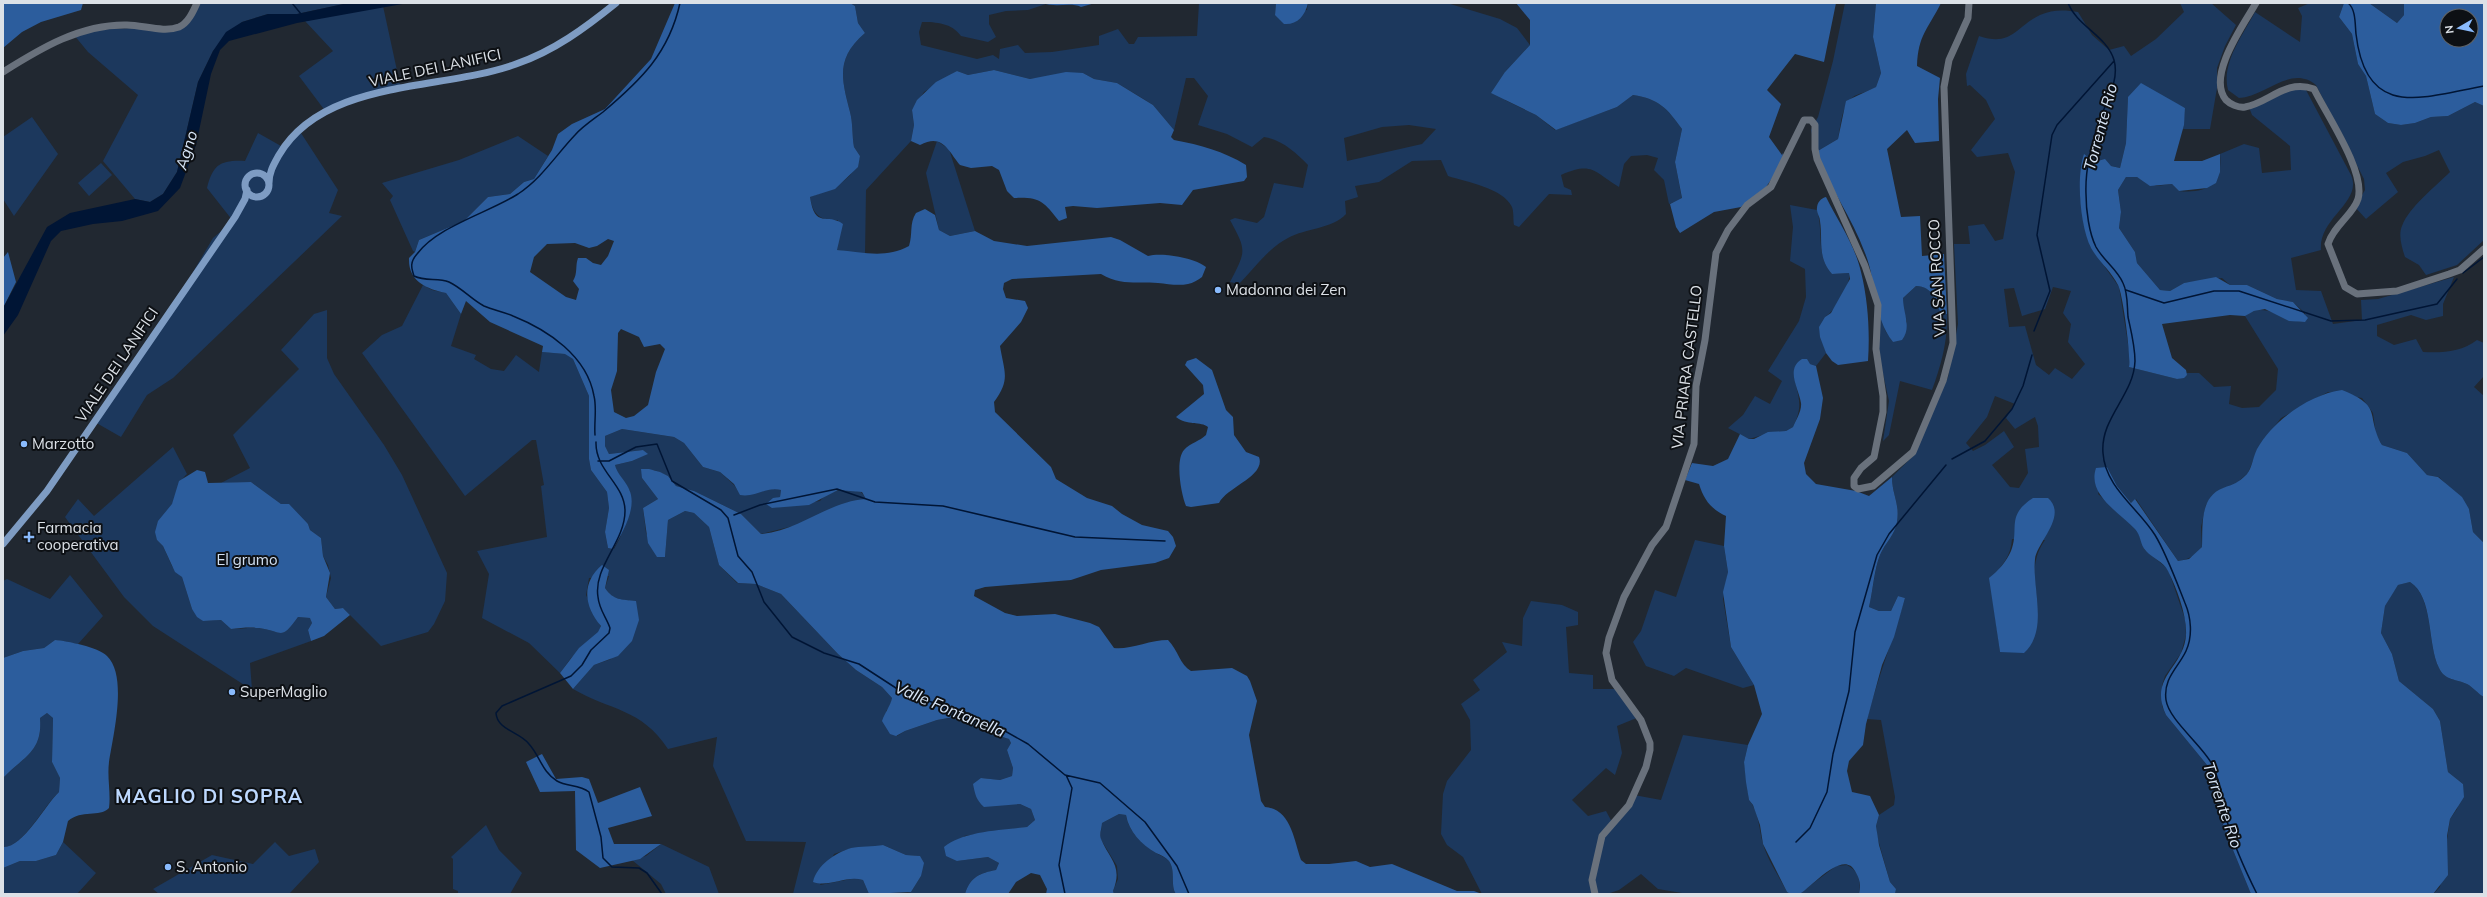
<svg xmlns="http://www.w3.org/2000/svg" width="2487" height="897" font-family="Mulish,sans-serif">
<rect width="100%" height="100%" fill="#212831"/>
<path fill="#1c385d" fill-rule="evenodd" d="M197 3H348L297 14H268L242 22 213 51 198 82 177 172 163 194 150 202 135 199 103 161 138 95 88 52 74 35 90 30 180 26Z
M850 3 1046 4 1028 10 1006 11 989 15V24L996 37 988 42 961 36C952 23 936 22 922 22L919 32 921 45 977 59 993 55 999 59 1000 49 1018 45 1025 53 1052 52 1099 45V36L1118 29 1129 44H1134L1138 37 1197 36 1199 3H1276L1275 15 1307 10 1308 3H1447L1500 19 1517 28 1530 45 1505 72V100L1536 115 1555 130 1617 107 1633 95C1659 99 1667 108 1682 129L1675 162 1682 199 1669 204 1664 180 1654 170 1658 158 1647 155 1631 156 1624 164 1619 187C1594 172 1593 161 1561 175L1564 187 1571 190 1572 195 1549 194 1519 227 1514 225C1513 220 1514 212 1512 207 1503 188 1467 182 1448 176L1441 160 1412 161 1379 182 1355 186 1358 197 1345 201 1346 214C1332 229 1306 228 1288 238 1268 248 1254 269 1239 284L1230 282C1246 251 1247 251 1230 220L1235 218 1257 223 1264 217 1274 183 1303 188 1308 165C1295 152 1282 140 1264 137L1252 147 1227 134 1198 125 1208 96 1194 78H1186L1174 130 1153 105 1142 98 1117 83 1094 79 1083 73 1030 79 994 70 968 75 957 71 924 92 912 110 914 125 911 141 866 190 865 255 837 250 838 220C820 221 813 215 810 197 832 189 854 181 860 156L854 147C852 136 853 123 850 112 841 78 836 58 865 33L858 23 855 6ZM1409 125 1436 129 1422 144 1347 161 1344 138 1382 127Z
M1845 3H1876L1873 37 1881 73 1876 87C1870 91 1857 94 1853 97 1841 107 1841 125 1838 139L1816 152 1811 130 1818 117 1833 61Z
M2180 3H2211L2236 25 2225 46 2217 68V88L2210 129H2183L2185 108 2168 100 2128 97 2126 143 2120 168 2094 162 2085 155 2081 169 2080 195 2084 225 2090 246 2119 287 2129 350V367L2177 379 2187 375 2186 373H2199L2214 387 2231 386 2229 404 2242 408 2259 407 2276 390 2278 369 2245 316C2265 299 2284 323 2305 322V313L2293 302 2277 299 2247 285H2230L2222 278 2184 283 2170 291 2160 290 2137 263 2135 252 2119 228 2121 212 2118 190 2126 177H2137L2156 186 2172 184 2179 191C2207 194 2223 184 2220 154L2244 144 2259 148 2262 173 2291 170 2290 146 2252 115 2249 107 2294 89 2306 90 2351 175C2363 202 2318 218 2321 250L2291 258 2296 290 2321 291 2333 324 2362 320 2361 300 2378 299 2454 277 2443 304V316L2426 320 2411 315 2377 325V336L2394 345 2416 339 2423 352C2442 353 2462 352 2477 340L2484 343V376L2474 387 2484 396V543L2473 532 2469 509 2439 477 2427 475 2407 453 2382 445 2376 435 2373 413 2362 398 2328 392 2281 418 2258 448 2248 473 2233 486 2223 488 2213 495 2206 505 2201 527 2202 547C2196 555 2188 560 2178 561L2136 499 2131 503 2117 486 2107 467 2098 494 2137 530 2145 550 2168 569 2185 619 2186 635 2181 653 2165 676 2162 685V706L2166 715 2207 765 2224 828 2251 894H1895L1896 889 1890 882 1877 836 1876 826 1879 815 1894 805 1895 797 1881 720 1867 719C1878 678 1893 639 1905 598L1898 596 1891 611H1879L1869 607C1873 590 1874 571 1880 555 1885 543 1895 535 1897 522 1900 504 1892 494 1892 477L1913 456 1948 377 1958 324 1954 244H1970L1968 226 1984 224 1995 241 2003 239 2015 172 2008 153 1977 157 1971 150 1995 119 1986 100 1970 85 1967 86 1966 74 1979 36C2012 47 2015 27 2040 15 2053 9 2066 10 2078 12L2092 35 2109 50 2124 46 2131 56 2156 39 2184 12ZM2053 287 2071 291 2063 313 2071 324 2068 342 2085 364 2072 379 2055 368 2049 375 2036 365 2025 326 2009 327 2004 289 2014 288 2022 316 2045 309ZM1995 396 2015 404 2006 418 2015 429 2035 417 2038 426 2039 447 2025 449 2028 473 2019 488 2010 487 1992 465 2014 447 2004 431 1985 445 1973 451 1966 443 1987 417ZM2012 539 2045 540C2025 568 2041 592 2037 622L2000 652 1990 578C2002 567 2011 556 2012 539Z
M2310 3H2344L2339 17 2352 34 2358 64 2366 76 2375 114 2388 123 2401 125 2415 123 2431 117 2448 116 2475 102 2484 106V240L2457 265 2426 275 2419 265 2405 257C2402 248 2398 235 2402 226 2409 207 2436 186 2450 172L2439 150 2425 156 2403 162 2386 173 2398 192 2366 219 2355 207 2365 190 2364 179 2316 85C2291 64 2265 97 2239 98L2228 90C2221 63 2243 35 2255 12L2300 42 2302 16 2298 8Z
M2369 3H2404V15L2397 23Z
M383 6 401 89 385 92 326 112 299 76 333 51 305 21Z
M32 117 58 154 14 216 3 199V137Z
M299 130 338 190 329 213 342 216 173 378 147 395 121 437 93 421 186 284 213 238 233 221 207 188C213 164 221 160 245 161L258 133 281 146Z
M518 136 548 156 534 179 524 182 510 194 488 197 464 221 419 240 415 252 413 251 390 200 393 196 382 183 459 160Z
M937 141 949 149 975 231 950 236 939 230 926 173Z
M101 163 112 175 89 196 78 183Z
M1790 205 1817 210C1824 232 1815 255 1832 274L1849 273C1851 286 1836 310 1825 317L1824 346 1826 353 1816 366 1810 364 1794 369C1795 395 1806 401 1793 427L1786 431 1773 432 1749 439 1728 428 1743 415 1755 396 1770 404 1782 381 1768 371 1799 321 1806 297 1805 269 1790 261 1793 227Z
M423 285 432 290 446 293 461 314 451 346 476 355 474 359 491 369 504 371 516 355 539 372 542 352 566 354 573 359 589 396V459L591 470 607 492 609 508 605 532 608 548 614 549 620 538 630 491 616 471 615 465 632 461 647 454 643 450 609 454 605 446V436L622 429 674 437 684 443 703 467 720 472 734 485 741 495C754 495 768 486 781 490L780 498 778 497 772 508 820 501C831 488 846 489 861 492L867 499 830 510 797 525 761 534 741 514 694 491 676 486 668 476 654 470 642 478 658 499 643 508 646 533 657 556 665 557 668 520 685 511 694 513 709 527 719 565 737 583 756 584 781 594 838 654 856 670 882 687 892 698 890 707 886 711 897 736 905 731 937 720 954 717 966 720 980 730 1009 739 1011 743 1007 750 1013 768 1012 776 1000 780 981 778 996 805 1020 804 1031 809 1035 820 1027 827 964 836 957 861 988 857 999 863 996 870C980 873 970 877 965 894H904L911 892 921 876 919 856 906 855 883 845 869 848H852L834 854 820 885 856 878 863 880 869 894H793L806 842 746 841 713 766 717 737 668 749C641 708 611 711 573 689L594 665 611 659 629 600C617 600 612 598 605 588L609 576 589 578 586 595 601 627 599 632 571 658 560 673 529 643 482 618 489 574 477 551 547 537 541 486 544 485 536 440H532L465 496 362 353 382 335 402 326Z
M1916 286C1933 286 1934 300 1941 312L1947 314C1948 340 1941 366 1932 390L1900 381 1889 435 1883 441 1889 401 1880 360 1876 308 1886 332 1893 342 1907 322 1903 309V298Z
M327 310V358L334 374 384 445 402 475 447 573 445 601 434 624 428 632 381 646 343 608 335 609 326 597 331 578 328 565 323 556 321 538 310 530 308 524 251 482 221 483 250 468 233 435 299 369 281 350 314 314Z
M173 447 187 474C175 485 179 493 172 505 163 518 161 525 157 540L163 546 172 566 182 577 192 609 203 621 221 620 231 629C240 629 250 627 259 628 283 631 280 642 298 617L311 618 312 623 308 630 311 641 250 663 252 690 153 626 124 597 65 517 78 499 94 516Z
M1695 540 1724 546 1728 572 1723 599 1731 647 1754 685 1743 688 1686 668 1674 676 1646 666 1633 642 1641 631 1655 590 1676 597Z
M70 575 103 616 78 644 55 640 44 648 23 651 3 658V581L7 579 50 599Z
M2410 582C2434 598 2427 644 2439 668 2445 681 2457 679 2467 684 2473 687 2478 694 2484 697V893L2480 894H2433L2440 887 2450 819 2457 809 2463 784 2448 772 2440 721 2433 709 2399 681 2392 654 2381 633 2385 606 2392 594 2398 585Z
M1531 601 1562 605 1578 612V625L1566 627 1569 673 1593 675V689H1615L1639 717 1617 726 1622 753 1615 775 1606 768 1572 800 1588 816 1606 811 1613 824 1634 795 1661 800 1683 735 1748 745 1744 762 1749 800C1759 811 1759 830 1763 844 1768 861 1779 876 1787 892L1791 894H1688L1658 889 1641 874 1619 890 1607 894H1482L1463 857 1447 845 1441 834 1443 794 1447 781 1471 750 1470 720 1461 704 1480 690 1473 680 1507 652 1502 642 1522 646 1523 618Z
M47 713 53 718 52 762 60 778 59 792C44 805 23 848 3 847V778C23 757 43 752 40 718Z
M1119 814 1126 815C1129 833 1142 843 1156 853 1161 856 1165 857 1169 861 1176 871 1170 885 1176 894H1114L1113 891 1118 879 1117 866 1100 838 1102 823Z
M486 825 499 850 522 873 510 894H458V891L453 889V859L451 857Z
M63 842 96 873 77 894H3V868L20 861H36L56 855Z
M275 842 289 856 315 849 319 862 289 894H159L153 889 212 855 253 864Z
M661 844 709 867 719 894H666L661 884 632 860 646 856Z
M1847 865C1859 871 1861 882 1859 894H1799L1836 866Z"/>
<path fill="#2c5d9d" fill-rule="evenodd" d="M3 3H83L81 10 41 22 22 32 3 48Z
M675 3H850L855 6 858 23 865 33C836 58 841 78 850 112 853 123 852 136 854 147L860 156 858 167 835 189 810 197C815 230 827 212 843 224L837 250C863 252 885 259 909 246 913 234 909 224 916 213L925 209 935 215 939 230 950 236 975 231 994 241 1027 246 1111 237 1120 240 1148 256C1162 252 1195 258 1206 267L1202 277C1198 280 1193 283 1188 284 1178 286 1168 284 1158 283 1135 281 1122 286 1101 274L1012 279 1004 283 1003 289 1006 298 1025 301 1028 308 1021 322 1000 346C1004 372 1011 379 994 402L995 412 1051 467 1056 479 1087 498 1112 506 1122 514 1142 525 1168 531 1173 537 1176 546 1169 558 1155 563 1101 570 1071 580 985 587 975 590 974 596 1005 613 1017 616 1055 614 1090 623 1099 627 1114 648C1129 650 1150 640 1168 640 1178 650 1180 665 1191 671L1232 668 1247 676 1250 681 1257 701 1249 735 1261 801 1265 807C1291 809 1294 840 1301 860L1306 864H1329L1356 861 1370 867 1392 864 1457 891H1474L1482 894H1176C1170 885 1176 871 1169 861 1165 857 1161 855 1156 853 1141 844 1129 832 1126 815L1119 814 1102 823C1102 827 1099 835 1101 839 1110 860 1123 866 1113 891L1114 894H1046L1047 889 1040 875 1031 873 1016 882 1008 894H965C970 877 980 873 996 870L999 863 988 857 957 861 946 856 944 847C963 831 1003 830 1027 827L1035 820 1031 809 1020 804 984 807C976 800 975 794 973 784L981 778 1000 780 1012 776 1013 768 1007 750 1011 743 1009 739 980 730 966 720 954 717 937 720 905 731 896 736 890 734 882 721C885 712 890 707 892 698L882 687 856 670 838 654 781 594 756 584 738 583 719 565 709 527 694 513 685 511 668 520 665 557H657L648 543 643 508 658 499 642 478 641 469H649L660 472 668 476 676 486 694 491 741 514 761 534C799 531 829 501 866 499L862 492 838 490 809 505 772 508 766 504 773 498 780 497 781 490C766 486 755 498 740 495L734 484 720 472 703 467 684 443 674 437 622 429 605 436V446L609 454 643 450 648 454 632 461 615 465C617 474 625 480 629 489 638 508 622 533 613 549L608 548 605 532 609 508 607 492 591 470 589 459V396L573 359 565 354 542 352 543 346 490 322 466 301 461 314 446 293C426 289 408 281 409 258L415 252 419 240 464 221 488 197 510 194 524 182 534 179 552 150 558 134 572 124 605 109 651 59ZM608 239 614 241 608 256 601 265 593 263 586 258H578C575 266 578 273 573 281L579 289 576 300 566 297 530 272 534 257 547 244 575 243 589 248 597 246ZM621 329 639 337 644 347 660 344 665 349 656 372 648 405 634 416 626 418 614 412 611 390 617 371 618 333Z
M1042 3H1095L1081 7C1071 2 1056 8 1042 3Z
M1276 3H1308C1305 16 1297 25 1284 24L1275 15Z
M1516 3H1836L1824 62 1795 54 1767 90 1781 104 1769 137 1782 155 1783 153 1782 164 1766 187 1741 207 1714 212 1680 233 1676 227 1670 204 1682 198 1675 162 1682 129C1667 108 1659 99 1633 95L1617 107 1556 130 1536 115 1491 93 1505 72 1530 45V20Z
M1876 3H1941C1928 29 1918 35 1917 66L1940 78 1938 99 1939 141 1915 143 1907 130 1887 149 1901 217 1920 216 1922 256 1944 254 1947 314 1941 313C1934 300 1933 286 1916 286L1903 298C1903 313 1912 327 1902 340L1893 342C1872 315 1877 282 1865 253 1852 217 1829 187 1816 152L1838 139 1846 101 1876 87 1881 73 1873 37Z
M2344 3H2369L2397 23 2404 15V3H2484V106L2475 102 2448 116 2431 117 2415 123 2401 125 2388 123 2375 114 2366 76 2358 64 2352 34 2339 17ZM2447 16H2471V40H2447Z
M994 70 1030 79 1066 72 1083 73 1094 79 1117 83 1153 105 1174 130 1171 137 1174 140C1201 145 1223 151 1246 165L1247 177 1244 181 1193 190 1182 205 1160 203 1097 208 1073 206 1065 207 1067 218 1059 221C1043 201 1040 197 1014 198L1007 191 999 170 992 166 971 168 960 165C948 151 943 133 920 145L911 141 914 125 912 110 917 100 936 82 957 71 968 75Z
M2141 83 2185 108 2184 125 2174 161H2202L2220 154V172L2216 183 2207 188 2179 191 2172 184 2150 186 2137 177H2126L2118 190 2121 212 2119 228 2135 252 2137 263 2160 290 2170 291 2184 283 2216 277 2230 285H2247L2277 299 2293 302 2308 318 2305 322 2289 321 2265 309 2254 311 2245 316 2230 315 2162 324 2172 358 2186 370 2187 375 2184 378 2177 379 2129 367C2131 357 2123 294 2118 285 2111 271 2099 262 2091 248 2080 226 2076 177 2084 154L2094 162 2105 159 2111 166 2120 168 2126 143 2128 97Z
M1826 197C1838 221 1855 245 1861 272 1868 300 1870 332 1868 361L1838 365 1832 361 1826 353 1820 337 1819 327 1825 317 1831 313 1850 279 1849 273 1832 274C1817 257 1823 241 1820 221 1820 217 1816 212 1817 208 1817 203 1821 198 1826 197Z
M8 252 16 282 3 308V258Z
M1196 358 1212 370 1226 410 1233 417 1234 435 1246 452 1259 457C1266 476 1227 487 1219 503L1191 507 1186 506C1181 494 1175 460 1184 450 1190 443 1200 441 1206 435L1208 427C1201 421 1187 426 1176 417L1204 394 1203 385 1185 365 1187 361Z
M1802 359H1807L1810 364 1816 366 1823 398 1820 419 1804 463 1806 474 1816 484 1856 491 1869 496 1892 477C1892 495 1900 503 1897 522 1895 535 1885 543 1880 555 1874 570 1873 590 1869 607L1879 611H1891L1898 596 1905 598 1894 637 1882 665 1866 724 1863 745 1849 761 1847 771 1852 792 1870 796 1879 815 1876 826 1879 845 1890 882 1896 889 1895 894H1859C1861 884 1860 880 1855 871 1843 848 1809 890 1799 894 1795 895 1790 894 1787 892L1763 844 1760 825 1753 805 1749 800 1746 782 1744 762 1748 745 1762 714 1754 685 1731 647 1723 592 1728 572 1724 546 1726 516C1711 509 1704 500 1699 484L1685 480 1692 463 1713 466 1728 459 1740 434 1749 439H1754L1768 432 1786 431 1793 427C1796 420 1802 411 1801 403 1799 389 1785 369 1802 359Z
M2342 390C2384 407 2365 414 2382 445L2407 453 2427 475 2438 477 2462 497 2469 509 2473 532 2484 543V697C2478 694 2473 687 2467 684 2457 679 2445 681 2439 668 2427 644 2434 597 2410 582L2398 585 2385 606 2381 633 2392 654 2399 681 2433 709 2440 721 2448 772 2463 784 2464 797 2450 819 2447 836 2448 875 2433 894H2251L2224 828 2207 765 2166 715C2148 677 2184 668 2186 635 2187 615 2177 589 2168 571 2164 562 2152 558 2146 551 2140 545 2141 535 2135 529 2119 512 2087 495 2096 468L2107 467 2117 486 2131 503 2135 499 2178 561 2189 559 2202 547C2203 527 2199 497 2223 488 2234 484 2238 483 2247 474 2252 468 2253 457 2257 449 2273 420 2311 394 2342 390Z
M197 470 205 472 208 483 251 482 281 504H289L308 524 310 530 321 538 323 556 330 573 326 597 335 609 343 608 350 615 324 636 311 641 308 630 312 623 310 618 298 617C280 642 283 631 259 628 250 627 240 628 231 629L221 620 203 621 197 617 192 609 182 577 175 572 163 546 157 540 155 532 158 521 172 504 179 481Z
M2033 498H2048C2068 516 2037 542 2035 559 2032 589 2049 630 2024 653L2000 652 1989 578C1999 570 2006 562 2011 551 2020 529 2005 516 2033 498Z
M602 565 609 570 605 588C614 601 621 599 636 601L639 620 632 641 618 656 594 665 573 689 560 673 579 648 598 632 601 626C584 606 581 583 602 565Z
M55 640C67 641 98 647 107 656 128 676 113 736 109 762 107 778 111 793 109 808 99 818 82 809 68 821L63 842 56 855 36 861H20L3 868V847C23 848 45 805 59 792L60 778 52 762 53 718 47 713 40 718C43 752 23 757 3 778V658L23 651 44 648Z
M542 754 556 779 582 777 589 779 598 803 640 787 652 816 608 828 614 844H661L640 859 600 868 576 850 575 791 540 792 526 762Z
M883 845 906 855 920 856 924 863 921 876 911 892 869 894 863 880C846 875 829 888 813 882 817 865 835 853 851 848 860 846 873 847 883 845Z"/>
<path fill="#001535" d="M348 3H408L297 23 229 41 220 50 211 74 196 145 180 188 158 211 122 221 93 224 61 231 51 241 18 315 3 336V308L47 227 70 213 135 199 150 202 163 194 177 172 198 82 213 51 226 32 242 22 268 14H297Z"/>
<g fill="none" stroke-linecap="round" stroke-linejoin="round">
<path stroke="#001535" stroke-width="1.5" d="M292 3 301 14
M2068 3C2077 26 2107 36 2114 60 2120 81 2105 103 2099 122 2091 145 2085 169 2086 194 2086 210 2089 233 2096 247 2103 260 2117 269 2123 283 2128 293 2127 305 2128 317 2131 331 2135 346 2135 361 2134 395 2100 418 2103 453 2105 487 2138 508 2155 535 2166 553 2177 583 2185 603 2191 617 2193 636 2186 651 2178 668 2163 678 2166 700 2169 720 2201 744 2212 764 2221 781 2222 802 2227 821 2234 846 2245 870 2257 894
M2348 3C2356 9 2355 25 2356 34 2366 121 2423 97 2484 86
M2463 273 2484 257
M2126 290 2164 303 2214 291H2239L2331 321 2365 320 2437 304 2457 279
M2034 331 2050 291 2037 235 2052 135 2057 125 2114 61
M595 435C594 422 597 408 594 396 587 356 548 330 513 316 504 312 493 310 484 306 472 300 462 288 449 282 438 277 426 282 414 276 411 267 410 262 417 254 438 226 488 213 518 194 542 178 556 155 575 135 583 126 594 119 603 112 641 80 669 53 680 3
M596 442C595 471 625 484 625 511 625 542 593 567 598 597 599 609 606 617 610 628L609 633 591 650 582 665 571 676 502 706 496 713C497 730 520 732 529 744 540 756 542 772 557 781 567 787 579 784 589 792L601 837 603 858 612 867 639 868 647 873 662 894
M1952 459 1985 441 2012 409 2023 386 2032 355
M598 461H609L636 447 657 444 672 481 721 510 728 518 738 556 752 572 764 602 792 637 824 653 859 664 899 690 996 726 1028 744 1065 775 1100 783 1145 822 1177 866 1189 894
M734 515 760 505 837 489 875 502 943 506 1075 537 1165 541
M1796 842 1810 828 1827 792 1833 754 1849 691 1855 632 1877 555 1889 534 1946 465
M1065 894 1059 865 1072 788 1066 775"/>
<path stroke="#69717c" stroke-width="7" d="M2256 3C2244 24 2206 76 2226 100 2230 104 2238 108 2245 107 2269 103 2285 79 2314 89 2326 114 2366 172 2358 199 2353 215 2334 225 2328 244L2345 287 2357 294 2397 291 2449 274 2460 270 2484 249
M3 72C41 48 81 24 127 25 143 25 164 33 179 27 188 23 193 12 197 3
M1595 894 1592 880 1602 836 1629 805 1646 767 1650 750V743L1641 720 1612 680 1606 653 1609 638 1624 597 1652 545 1666 527 1694 444 1696 386 1705 340 1716 253 1728 230 1747 205 1771 187 1804 120H1811L1815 125V149L1817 159 1865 266 1878 305 1876 349 1883 396V412L1874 457 1861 468 1854 478V486L1858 489 1873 486 1913 452 1943 381 1953 343 1944 87 1949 60 1968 18 1969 3"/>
<path stroke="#7e9cc3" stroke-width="7" d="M245 185a12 12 0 1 1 24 0a12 12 0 1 1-24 0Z
M269 183C269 172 274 164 279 155 324 78 442 91 516 64 554 51 585 28 616 3
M3 544 47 491 235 217 245 199 247 190"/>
</g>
<g fill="#89bafc" stroke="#0d1014" stroke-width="1.5">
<circle cx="1218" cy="290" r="4"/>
<circle cx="24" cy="444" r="4"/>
<path d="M27 531h4v4h4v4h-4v4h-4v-4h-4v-4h4z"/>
<circle cx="232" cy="692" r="4"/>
<circle cx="168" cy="867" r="4"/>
</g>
<g text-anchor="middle" stroke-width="4" stroke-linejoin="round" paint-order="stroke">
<g font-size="15" fill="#dce1e7" stroke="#0d1014">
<text transform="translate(435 68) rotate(-12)" y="5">VIALE DEI LANIFICI</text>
<text transform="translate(1937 278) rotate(-93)" y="5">VIA SAN ROCCO</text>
<text transform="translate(117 365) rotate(-56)" y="5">VIALE DEI LANIFICI</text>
<text transform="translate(1687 367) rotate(-83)" y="5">VIA PRIARA CASTELLO</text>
</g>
<g font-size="15" fill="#dce1e7" stroke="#0d1014" text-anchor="start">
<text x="1226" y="295">Madonna dei Zen</text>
<text x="32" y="449">Marzotto</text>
<text x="37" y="533">Farmacia<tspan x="37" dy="17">cooperativa</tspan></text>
<text x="240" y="697">SuperMaglio</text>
<text x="176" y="872">S. Antonio</text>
</g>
<g font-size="15" fill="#d2e0f2" stroke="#0d1014">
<text x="247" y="565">El grumo</text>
</g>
<g font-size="16" font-style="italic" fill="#d8e6f8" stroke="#0d1014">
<text transform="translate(2100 127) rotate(-75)" y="6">Torrente Rio</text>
<text transform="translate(186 150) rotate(-73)" y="6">Agno</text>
<text transform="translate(950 709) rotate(23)" y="6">Valle Fontanella</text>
<text transform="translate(2223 805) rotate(71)" y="6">Torrente Rio</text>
</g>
<g font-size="19" font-weight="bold" letter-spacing="1" fill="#bdd8fe" stroke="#0d1014">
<text x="209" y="803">MAGLIO DI SOPRA</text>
</g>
</g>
<rect width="2487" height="897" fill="none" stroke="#dce1e7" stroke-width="8"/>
<g transform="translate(2459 28) rotate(261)"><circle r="19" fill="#0d1014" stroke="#606468"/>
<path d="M0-3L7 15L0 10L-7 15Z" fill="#89bafc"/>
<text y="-6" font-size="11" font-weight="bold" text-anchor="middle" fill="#dce1e7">N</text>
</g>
</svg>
